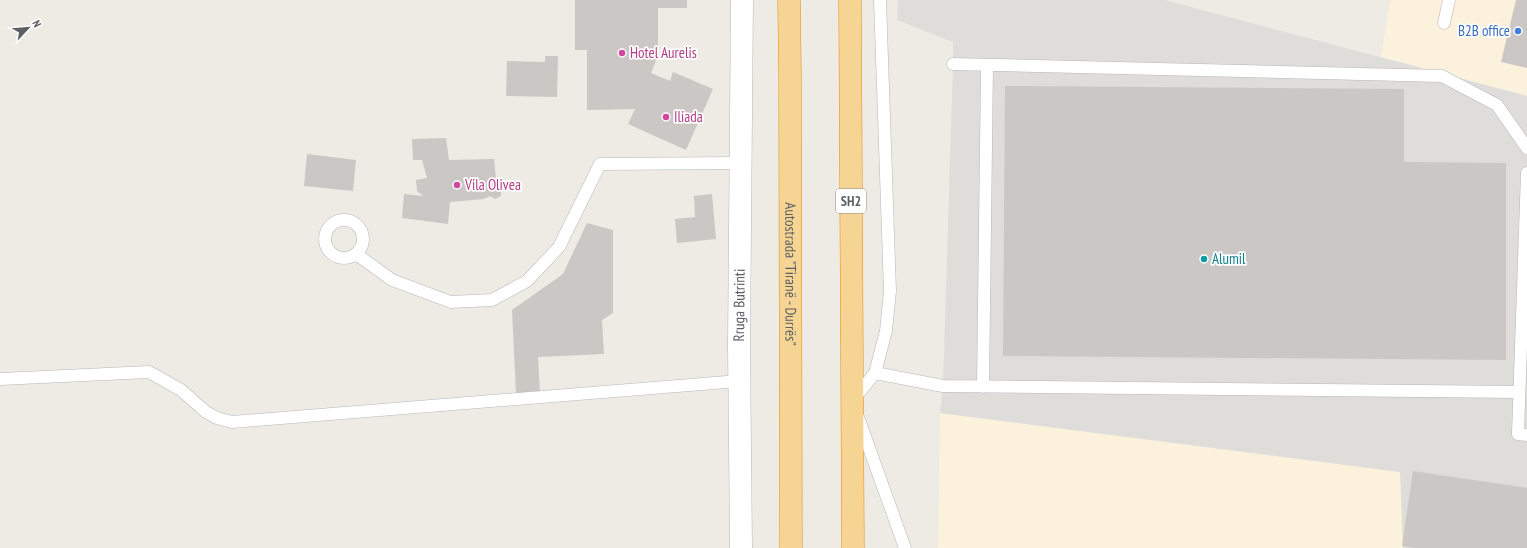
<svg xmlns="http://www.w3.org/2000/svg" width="1527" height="548" font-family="'PT Sans Narrow',sans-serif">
<rect width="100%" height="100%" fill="#eeebe4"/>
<path fill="#fbf1dc" d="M1390 0H1527V96L1381 57Z
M940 413 1401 472 1403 548H938Z"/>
<path fill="#dfddd9" d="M898 0H1164L1527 96V548H1403L1400 472 940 413 943 386 953 64V42L897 20Z"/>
<path fill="#cbc7c4" d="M575 0H687V8H658V55L651 73 670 81 673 72 713 89 686 150 628 124 635 109 587 110V50H575Z
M1516 0H1527V68L1501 62Z
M545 56H558L557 97 506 96 507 61 545 62Z
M1005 86 1404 89V162L1506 163V360L1003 356Z
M446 138 449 160 494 159 497 189 501 191V196L495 199 490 196 484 199 450 202 448 224 402 218 404 194 423 196 417 191 416 180 427 178 422 160H413L412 139Z
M307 154 356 160 353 191 304 186Z
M712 194 716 239 677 243 675 219 695 217 694 196Z
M587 223 613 230V313L602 320 604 354 538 357 540 393 516 394 512 310 563 274Z
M1413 471 1527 488V548H1415L1402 546Z"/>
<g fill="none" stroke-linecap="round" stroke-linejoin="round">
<g stroke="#b5b7ba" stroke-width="13">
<path id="service" d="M1444 23 1449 0
M953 64 1442 76 1497 105 1527 148
M1527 173 1518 434 1527 435
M325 239a19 19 0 1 1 38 0a19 19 0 1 1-38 0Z
M356 254 392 280 451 302 492 300 527 281 559 247 600 164 742 163
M875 373 943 386 1519 392
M0 379 149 372 181 390 206 412 217 418 232 422 739 381
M983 387 987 66
M853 400 875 373 886 331 890 291 880 0
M858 417 905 548"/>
</g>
<g stroke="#b3b7bb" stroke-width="23">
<g id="secondary">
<path id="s1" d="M741 548 739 345 742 0"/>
</g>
</g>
<g stroke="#e28d10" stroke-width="23">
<g id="motorway">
<path id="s2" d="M789 0 790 75 791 548"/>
<path d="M850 0 853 548"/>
</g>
</g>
<use href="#service" stroke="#fff" stroke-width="12"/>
<use href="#secondary" stroke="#fff" stroke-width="22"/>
<use href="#motorway" stroke="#f6d493" stroke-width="22"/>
</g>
<circle fill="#3f7fe0" stroke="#fff" stroke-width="1.5" cx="1518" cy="31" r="4"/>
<g fill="#d1479c" stroke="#fff" stroke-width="1.5">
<circle cx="622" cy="53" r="4"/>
<circle cx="666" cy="117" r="4"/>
<circle cx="457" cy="185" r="4"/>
</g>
<circle fill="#0f9aa8" stroke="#fff" stroke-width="1.5" cx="1204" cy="259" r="4"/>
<g text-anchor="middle" stroke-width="3.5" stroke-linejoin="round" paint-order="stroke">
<rect fill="#fff" stroke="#8d9092" stroke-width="1" x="836" y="189" width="30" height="24" rx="3"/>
<g font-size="14" font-weight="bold" fill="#5c6064">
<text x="851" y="206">SH2</text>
</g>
<g font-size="15" fill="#366cbe" stroke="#fff" text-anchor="end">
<text x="1510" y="36">B2B office</text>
</g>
<g font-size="15" fill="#b23c85" stroke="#fff" text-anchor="start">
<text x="630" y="58">Hotel Aurelis</text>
<text x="674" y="122">Iliada</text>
<text x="465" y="190">Vila Olivea</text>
</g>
<g font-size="15" fill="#0d838f" stroke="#fff" text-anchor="start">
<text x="1212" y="264">Alumil</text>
</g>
<g font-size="15" fill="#5c6064" stroke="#fff">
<text dy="5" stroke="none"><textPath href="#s2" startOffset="274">Autostrada "Tiranë - Durrës"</textPath></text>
<text dy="5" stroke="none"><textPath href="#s1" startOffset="243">Rruga Butrinti</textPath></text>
</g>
</g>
<g transform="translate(28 28) rotate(64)" stroke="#ffffff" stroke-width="3" paint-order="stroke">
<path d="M0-3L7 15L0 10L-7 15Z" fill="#5c6064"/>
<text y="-6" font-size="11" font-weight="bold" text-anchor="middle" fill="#5c6064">N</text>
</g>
</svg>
